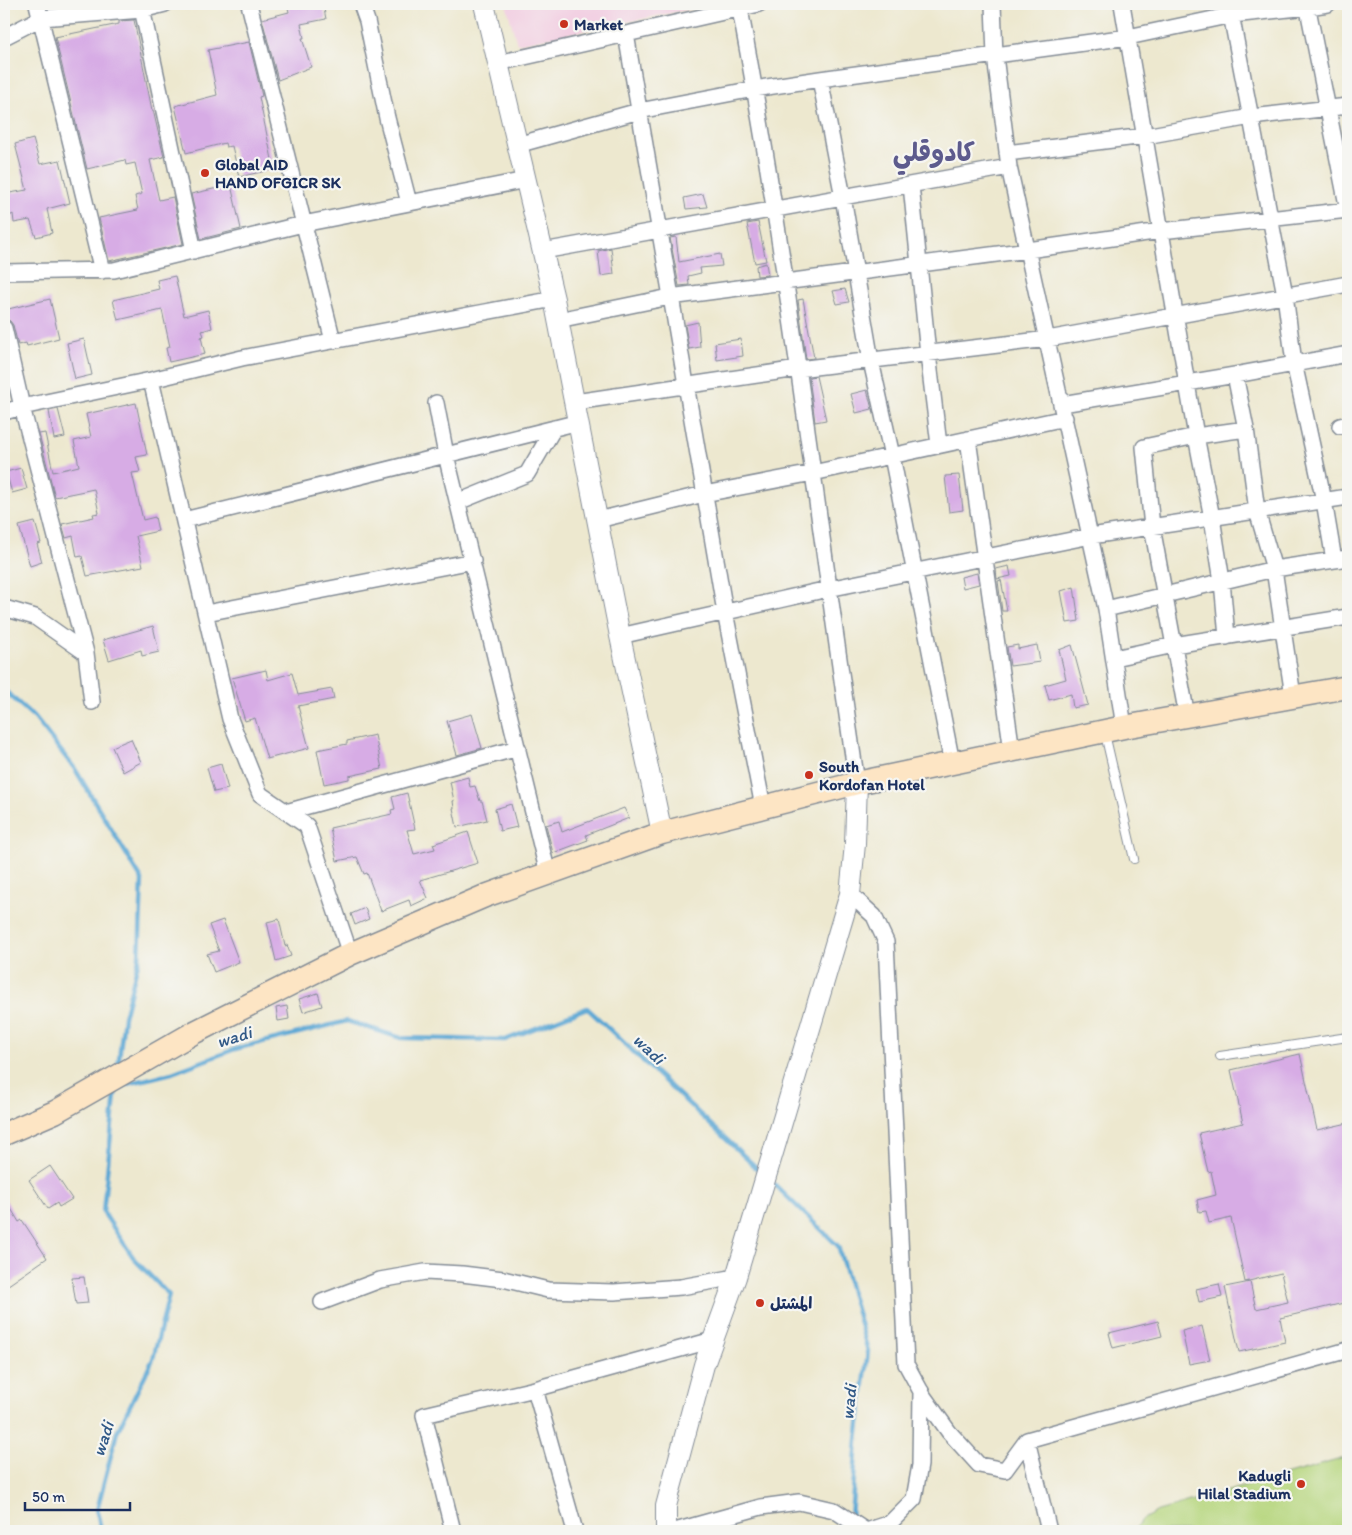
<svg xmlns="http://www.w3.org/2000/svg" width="1352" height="1535" font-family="Itim,'Playpen Sans Arabic',sans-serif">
<rect width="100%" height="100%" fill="#f6f6f2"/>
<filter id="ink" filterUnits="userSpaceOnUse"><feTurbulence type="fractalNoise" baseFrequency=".02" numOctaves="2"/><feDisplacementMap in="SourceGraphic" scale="10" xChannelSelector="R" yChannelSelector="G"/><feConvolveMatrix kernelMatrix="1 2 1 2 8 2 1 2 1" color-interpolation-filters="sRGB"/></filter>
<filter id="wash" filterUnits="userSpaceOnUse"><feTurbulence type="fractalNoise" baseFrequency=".0096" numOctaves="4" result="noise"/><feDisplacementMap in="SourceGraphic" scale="20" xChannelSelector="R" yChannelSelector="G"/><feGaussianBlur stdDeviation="1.12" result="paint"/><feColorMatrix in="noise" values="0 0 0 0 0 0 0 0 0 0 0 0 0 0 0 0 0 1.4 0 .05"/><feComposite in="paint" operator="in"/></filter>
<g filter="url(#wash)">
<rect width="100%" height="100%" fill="#ede8cf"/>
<path fill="#f2cfe2" d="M506 4H717L517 44Z"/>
<path fill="#b5d57c" stroke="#68826d" d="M1348 1457V1531H1132L1145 1518 1158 1511Z"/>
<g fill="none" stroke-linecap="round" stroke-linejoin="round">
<path stroke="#5ba7d4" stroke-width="4.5" d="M4 690 35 718 75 769 142 880 139 959 124 1017 118 1067
M123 1085 172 1073 235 1049 347 1021 401 1038 505 1040 587 1008 762 1173
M771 1181 838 1246 868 1351 857 1440 851 1517
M101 1531 97 1510 117 1432 153 1359 169 1295 135 1260 103 1212 116 1085"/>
</g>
<g id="blocks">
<path fill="#d7ace5" d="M287 4H323L326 19 301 24 304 38H302L311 67 278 80 262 19 289 12Z
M134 20 152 110H153L164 157 150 160 159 200 173 197 183 244 109 261 99 218 138 210 135 196 142 194 135 163 126 165 125 160 87 169 55 37 119 24V21Z
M249 42 262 96 259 97 274 169 239 177 232 146 226 147 225 143 186 153 175 106 217 95 208 50Z
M33 139 40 164 60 160 70 203 47 209 52 233 36 237 30 220 14 223 13 214 4 219V194L27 190 15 144Z
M231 185 241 229 201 239 191 194Z
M703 194 707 207 686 209 684 198Z
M758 222 766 261 755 263 747 224Z
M676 237 679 262 720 254 722 266 700 268 701 273 688 276 689 285 679 286 670 238Z
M611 248 614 274 601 276 598 251Z
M766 263 768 275 757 276 756 266Z
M175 276 184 316 208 310 212 328 202 331 204 336 201 337 205 354 169 362 166 348 170 347 162 310 118 320 113 300 159 289 157 280Z
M845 289 849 302 837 304 833 291Z
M50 299 59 338 27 346 26 343 18 345 13 325 10 321 6 319 4 310Z
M803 299 814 358 806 359 798 300Z
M698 322 700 347 689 349 685 325Z
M84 339 92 375 75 379 67 343Z
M741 339 743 356 717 360 715 343Z
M816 376 826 420 815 422 809 377Z
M867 390 872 409 856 413 851 394Z
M136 403 147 455 136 457 140 472 132 473 143 520 155 517 158 531 136 536 143 566 87 576 82 556 77 557 73 536 66 538 62 524 94 517 93 514 99 513 94 489 55 497 39 434 45 433 53 472 79 466 74 441 91 437 86 414Z
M58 409 65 437 54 439 49 411Z
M21 468 27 489 12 493 6 472Z
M959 475 963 510 949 512 945 476Z
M35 522 41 543 37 544 42 562 30 566 19 526Z
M1009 566 1011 576 997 579 996 569Z
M977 573 979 584 963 588 961 577Z
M1001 580 1007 611H1002L998 581Z
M1074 587 1079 621 1067 623 1061 591Z
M153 626 159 652 142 656 141 650 109 660 103 640Z
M1018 645V649L1037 645 1040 662 1010 666 1007 647Z
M1072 645 1088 705 1073 708 1071 694 1049 700 1045 685 1066 679 1059 650Z
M266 670 268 680 292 673 298 695 332 689 334 699 298 706 309 748 267 759 255 718 245 721 232 678Z
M472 714 482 748 457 755 447 721Z
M375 735 382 769 349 776V779L324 784 317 750 347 744V741Z
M131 739 141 762 123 772 112 747Z
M221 764 228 789 214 792 207 768Z
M468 777 470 787 475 786 480 801H482L487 820 457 827 453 808H454L453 801H454L450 782Z
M407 793 415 829 407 830 414 854 435 849 433 844 468 832 478 863 420 880 428 898 411 906 409 900 381 911 367 873 364 874 357 857 337 861 330 828 392 814 391 810 395 809 392 797Z
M511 804 517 827 500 831 495 809Z
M624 808 629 818 586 835 588 840 553 853 546 825 559 821 562 832Z
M365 908 369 919 355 925 351 914Z
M279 919 285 946 287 945 291 956 276 961 267 922Z
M223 920 239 962 214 972 207 954 219 951 209 925Z
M318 993 322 1006 303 1012 299 999Z
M287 1006 289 1019 278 1021 276 1008Z
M1300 1054 1317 1130 1348 1123V1302L1280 1318 1285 1342 1239 1352 1225 1287 1250 1282 1256 1309 1288 1302 1281 1273 1245 1282 1231 1218 1209 1223 1206 1211 1199 1212 1197 1200 1216 1195 1211 1171 1208 1172 1199 1133 1243 1123 1231 1070Z
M50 1166 72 1199 59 1207 57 1203 48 1209 29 1180Z
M4 1197 19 1222 22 1220 47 1258 4 1288Z
M84 1277 88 1303 76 1304 72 1278Z
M1219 1284 1222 1297 1199 1302 1196 1289Z
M1158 1321 1162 1336 1113 1348 1109 1333Z
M1202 1326 1210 1360 1189 1364 1182 1331Z"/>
</g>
</g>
<g filter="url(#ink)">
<use href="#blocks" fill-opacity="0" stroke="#848c96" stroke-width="1"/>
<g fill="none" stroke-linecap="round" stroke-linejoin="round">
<g stroke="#848c96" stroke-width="10">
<path id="service" d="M1105 734 1134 859
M1220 1056 1348 1037"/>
</g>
<g stroke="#848c96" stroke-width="18">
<path id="minor" d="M37 4 102 271
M141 4 194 251
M249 4 333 341
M361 4 367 21 387 118 409 203
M739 4C788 262 818 523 857 783
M993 4 995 56 1009 167 1106 609 1124 727
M1122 4 1196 436 1212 518 1222 581 1227 637
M1229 4 1285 295 1294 363 1324 501 1334 560
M626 34 725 612 763 807
M4 37 41 18 142 10 165 4
M498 63 759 4
M820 79 843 197 871 361 892 456 952 763
M517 145 639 111 754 89 820 79 1128 37 1232 15 1308 7 1328 4
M1007 153 1145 136 1251 117 1348 106
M911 185 928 354 939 445
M543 251 1009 167
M4 272 114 270 303 224 526 180
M558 320 670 297 1028 250 1161 231 1348 210 1307 4
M4 328 22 407 86 653 92 702
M1235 375 1246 429
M151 380 230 719 260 794 307 826 350 954
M575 402 798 369 1048 339 1348 284
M436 403 446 455 548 874
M1062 404 1235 375 1348 354
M4 412 22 407 151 380 242 358 554 299
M1340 426 1348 424
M968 439 1012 751
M458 502 527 474 554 428
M184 520 579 422
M598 520 704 494 813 473 1065 418
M4 608 35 617 86 653
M1106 609 1274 569 1348 558
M206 613 473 561
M620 636 828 589 1091 536 1348 497
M1114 658 1174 645 1348 617
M1187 716 1152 527 1144 447 1196 436 1246 429 1257 511 1274 569 1293 696
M286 812 518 748
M850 894 874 916 886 942 906 1364 924 1397 949 1432 979 1465 1005 1470 1027 1440 1348 1350
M322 1302 380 1280 425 1272 462 1274 503 1279 548 1290 614 1292 681 1287 736 1277
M535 1389 575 1531
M1027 1440 1049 1531
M453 1531 424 1415 535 1389 713 1340
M675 1531 761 1507 799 1502 834 1510 866 1531 890 1523 914 1499 920 1465 921 1391"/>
</g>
<g stroke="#848c96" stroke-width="22">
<path id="tertiary" d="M484 4 554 299 620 636 662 833
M666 1531V1506L704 1365 736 1277 850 894 855 844 857 783"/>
</g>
<g stroke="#848c96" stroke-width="25">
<path id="secondary" d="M4 1134 55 1112 195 1032 350 954 485 896 662 833 857 783 1124 727 1348 687"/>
</g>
<use href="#service" stroke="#fff" stroke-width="8"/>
<use href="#minor" stroke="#fff" stroke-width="15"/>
<use href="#tertiary" stroke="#fff" stroke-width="20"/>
<use href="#secondary" stroke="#fde5c4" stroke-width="22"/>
</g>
</g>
<g fill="#c8321e" stroke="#f6f6f2" stroke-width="2">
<circle cx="564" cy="24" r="5"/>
<circle cx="205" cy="173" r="5"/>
<circle cx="809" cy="775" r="5"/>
<circle cx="760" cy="1303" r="5"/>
<circle cx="1301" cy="1484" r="5"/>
</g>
<g text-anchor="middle" stroke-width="4.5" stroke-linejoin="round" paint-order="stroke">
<g font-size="16" font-weight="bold" fill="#1b2f5e" stroke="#f6f6f2" text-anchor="start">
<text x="574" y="30">Market</text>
<text x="215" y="170">Global AID<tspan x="215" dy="18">HAND OFGICR SK</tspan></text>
<text x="819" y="772">South<tspan x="819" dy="18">Kordofan Hotel</tspan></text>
<text x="770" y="1309">المشتل</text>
<text x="1291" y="1481" text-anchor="end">Kadugli<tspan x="1291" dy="18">Hilal Stadium</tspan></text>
</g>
<g font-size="18" font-style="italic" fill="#315987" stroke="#f6f6f2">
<text transform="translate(234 1037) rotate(-17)" y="6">wadi</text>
<text transform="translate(649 1049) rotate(43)" y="6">wadi</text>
<text transform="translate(849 1402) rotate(-84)" y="6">wadi</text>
<text transform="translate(103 1439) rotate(-72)" y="6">wadi</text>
</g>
<g font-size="26" font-weight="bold" fill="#5d5b8d" stroke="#f6f6f2">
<text x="934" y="161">كادوقلي</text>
</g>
</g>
<rect width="1352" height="1535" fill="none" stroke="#f6f6f2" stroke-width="20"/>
<path d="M25 1502v8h105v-8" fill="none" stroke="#1b2f5e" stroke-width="2.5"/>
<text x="32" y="1502" font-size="15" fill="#1b2f5e" stroke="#f6f6f2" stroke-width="4" paint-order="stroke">50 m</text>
</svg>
